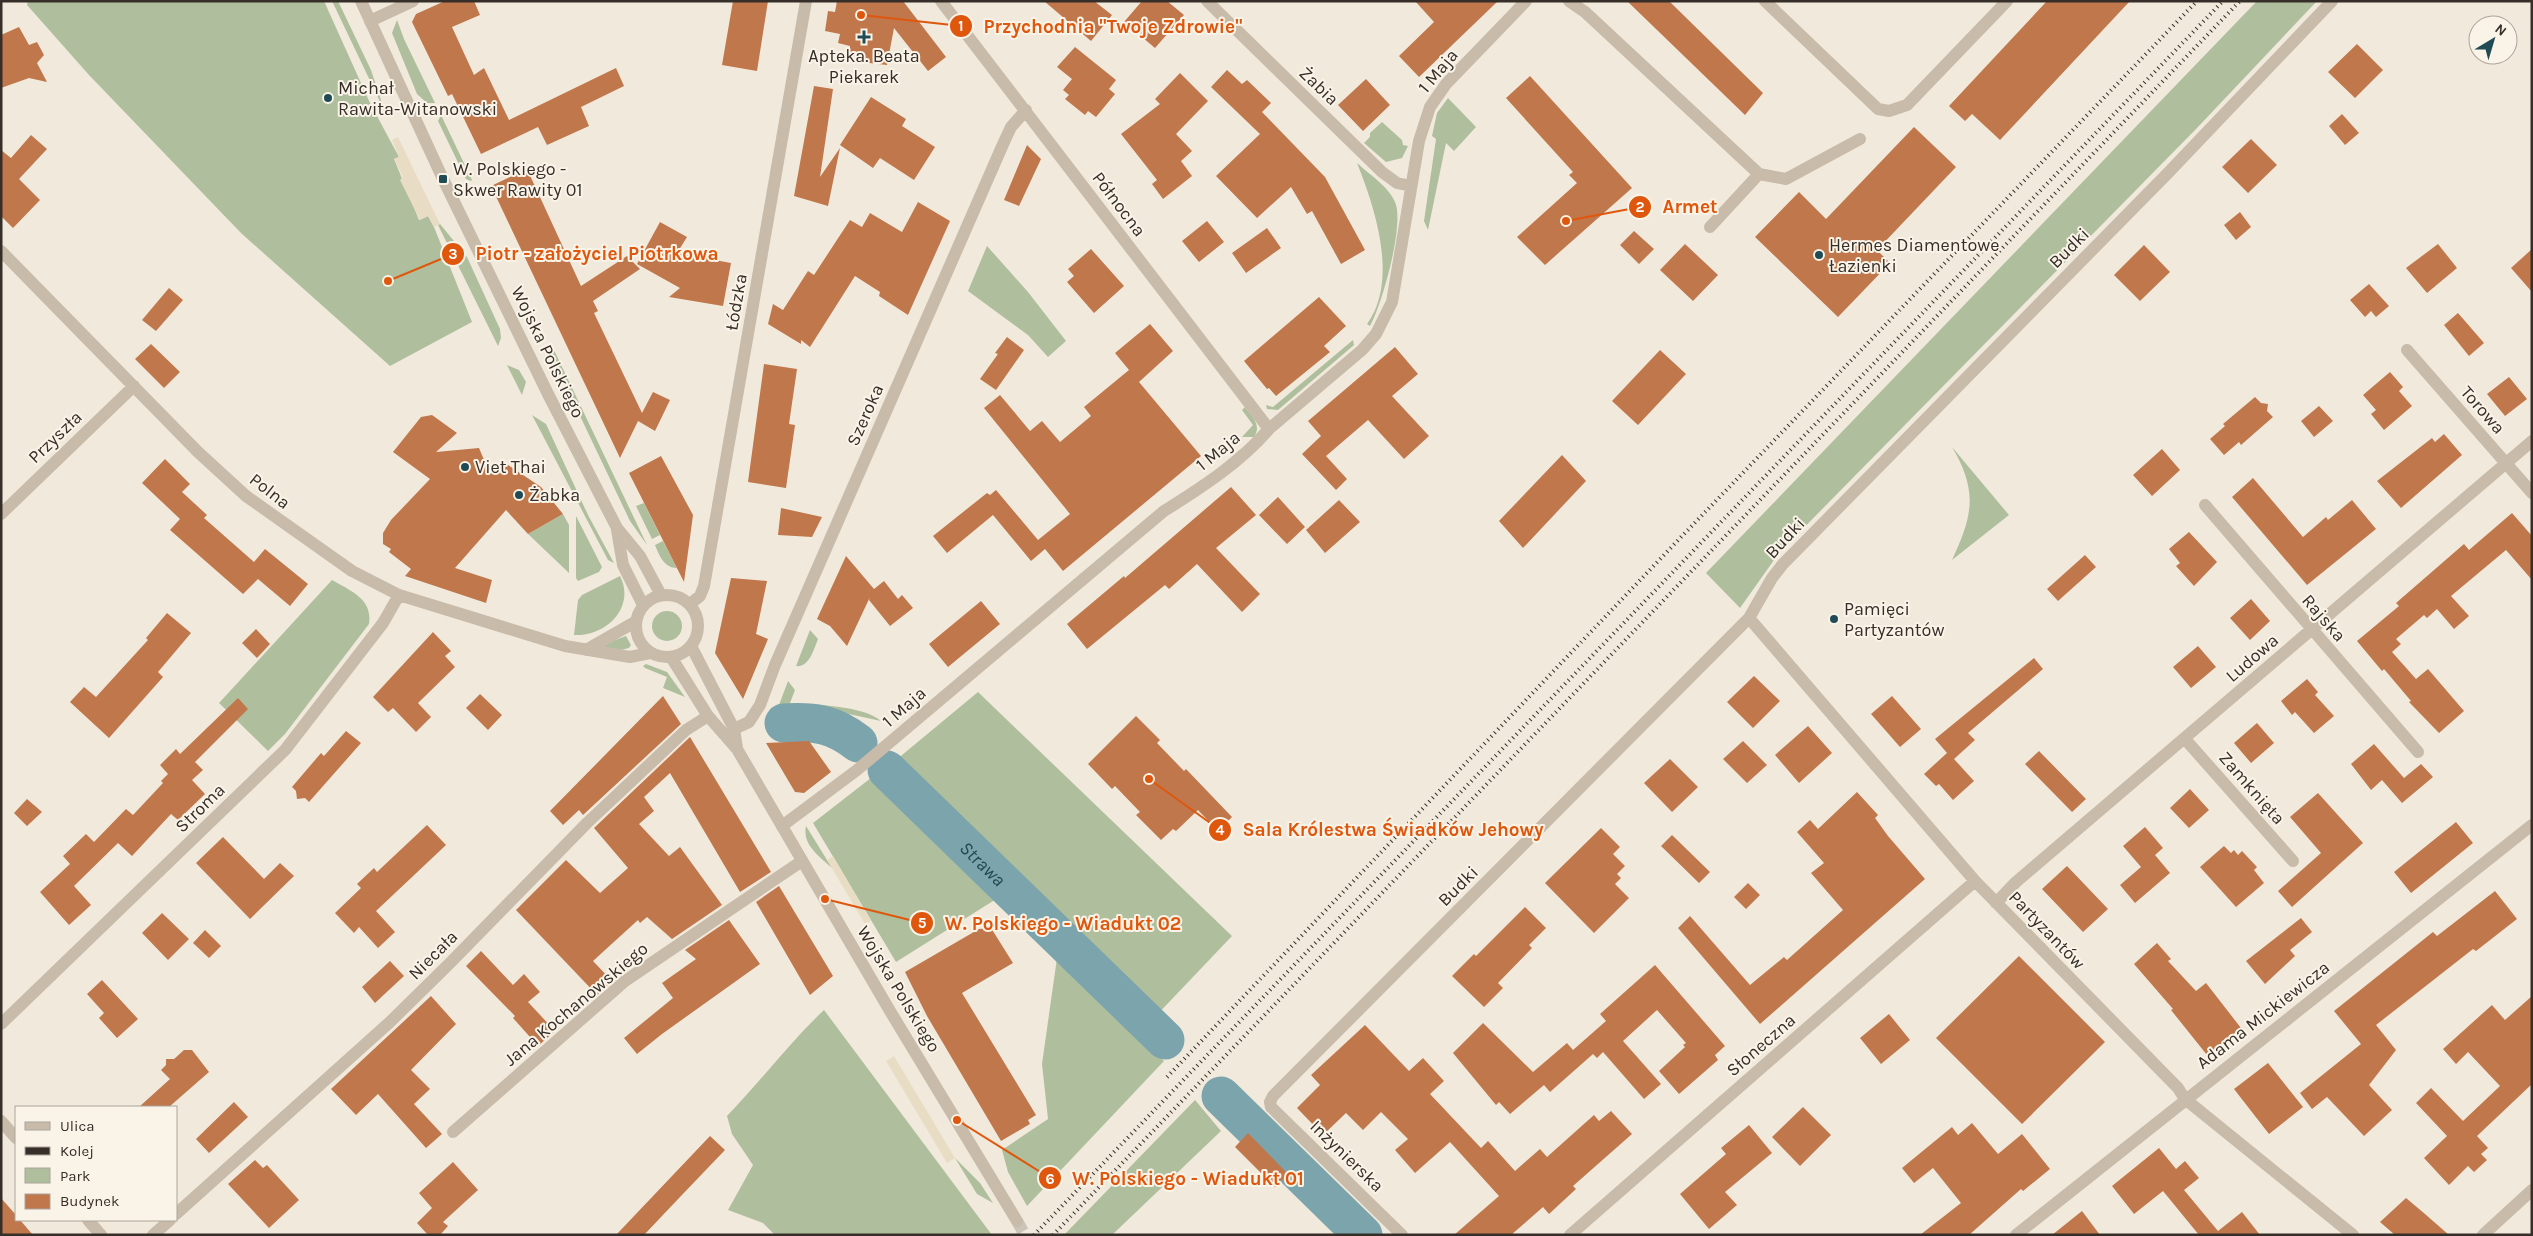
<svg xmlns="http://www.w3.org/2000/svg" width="2533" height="1236" font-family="Karla,sans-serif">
<rect width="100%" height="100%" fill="#f1eadc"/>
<path fill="#afbf9d" d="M28 1H324L370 103 399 157 394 159 419 220 428 216 434 227 472 322 390 366 241 233 89 75 27 5Z
M332 1H338L371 70 385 112Z
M2257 1H2317L2197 128 1779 553 1740 608 1706 573Z
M397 20 404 39 435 103H427L417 94 392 33Z
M1448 98 1476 127 1454 151 1446 143 1428 230 1424 221 1436 139 1432 136 1437 113Z
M441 115 472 180 471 181 466 179 438 121Z
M1382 122 1402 140 1403 145 1408 146 1402 158 1386 162 1364 143 1370 137V133Z
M1357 163C1369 174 1389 187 1395 202 1405 223 1382 305 1370 326L1367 324C1399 280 1375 208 1357 163Z
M440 224 467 257 500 329 501 338 498 346 438 225Z
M987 246 1028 292 1066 341 1048 357 1028 335 968 291Z
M1353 340 1354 345 1278 410 1267 409 1266 405 1273 407Z
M553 348 647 545 630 521 551 355Z
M507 365 519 370 526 382 522 395Z
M1245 407C1252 417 1262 425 1254 437H1242L1253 425 1242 410Z
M532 415 546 424 588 515 614 563 608 560Z
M1952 447 2009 515 1952 560C1973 515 1978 491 1952 447Z
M644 503 660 535 652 539 636 506Z
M563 514 569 525V573L528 534Z
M576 516 602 567 599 572 578 581 576 578Z
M663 541 677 568C664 568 659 555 655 545Z
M620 576C636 607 606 637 574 635L578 600 582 595Z
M332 580C351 591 373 599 369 624L285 734 268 751 219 703Z
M652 626a15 15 0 1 1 30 0a15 15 0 1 1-30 0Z
M810 630 818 639C814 649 809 668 796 666Z
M626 636 631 645 629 648 621 650 599 646Z
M646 664 667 672 685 697 663 688 667 677 645 668 643 666Z
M788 681 795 690 790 703C814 705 863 705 881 721L835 711 779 705Z
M978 692 1232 936 1153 1019 890 765Z
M876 774 1001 896 896 962 813 823Z
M806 826 832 868C819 856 802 845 806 826Z
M1058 951 1164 1061 1027 1206 1008 1172 1002 1150 1048 1119 1042 1064Z
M824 1010 992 1235H775L763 1223 728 1210 753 1165 732 1134 727 1116C761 1081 789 1043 824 1010Z
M1195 1100 1221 1131 1112 1235H1064Z
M955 1158 980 1183 993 1203 977 1194Z"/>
<path fill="#e8ddc4" d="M398 137 440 224 434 227 428 216 420 220 400 180 403 177 394 159 399 157 392 140Z
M833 856 871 921 865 924 827 860Z
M894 1056 955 1158 947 1163 886 1061Z"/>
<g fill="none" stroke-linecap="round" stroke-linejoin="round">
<g stroke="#7ca4ac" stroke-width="39">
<path d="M784 723C814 721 834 724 858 743"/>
<path id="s1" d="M887 770 1165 1040"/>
<path d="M1221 1096 1363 1235"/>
</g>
</g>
<path fill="#c0774b" d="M445 1H474L480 15 452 27 474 75 484 68 509 120 616 68 624 86 581 107 589 126 547 145 538 127 481 154 452 94 448 96 412 22 416 14Z
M733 1H768L757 71 722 65Z
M837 1H903L946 57 928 71 894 28 887 65 861 62V57L849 54 850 46 838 43 840 34 825 31 828 11 835 12Z
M1044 1H1094L1112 15 1091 41Z
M1142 1H1167L1184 15 1155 48 1124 22Z
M1415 1H1498L1419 77 1399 56 1434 22Z
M1627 1H1669L1763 93 1745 115Z
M2047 1H2130L2000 140 1972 114 1965 121 1949 106Z
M19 27 29 45 37 42 44 55 37 63 47 82 29 78 1 88V35Z
M2357 44 2383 70 2355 98 2328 72Z
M1075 47 1116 80 1109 89 1115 94 1096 117 1088 111 1085 115 1065 99 1069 95 1063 90 1072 79 1057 67Z
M1227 70 1242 84 1247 80 1271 103 1262 112 1325 177 1365 250 1341 264 1312 211 1307 214 1291 187 1257 218 1216 176 1260 134 1211 87Z
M1180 73 1208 101 1176 134 1192 151 1181 161 1192 176 1163 199 1152 184 1157 180 1121 134 1160 104 1155 99Z
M1530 76 1632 188 1545 265 1517 237 1577 183 1569 175 1573 172 1506 98Z
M1366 79 1390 105 1363 131 1338 105Z
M814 86 833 89 820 177 840 148 828 206 794 196Z
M871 97 906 119 902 126 935 147 914 180 880 158 873 168 840 145Z
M2342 114 2359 133 2345 145 2329 126Z
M1914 127 1956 167 1877 250 1890 263 1838 317 1755 237 1799 192 1826 219Z
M31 135 47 149 19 179 40 200 13 228 1 216V150L11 158Z
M2251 139 2277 165 2248 193 2222 167Z
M1027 145 1041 159 1019 206 1004 200Z
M527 169 581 286 627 256 640 269 593 301 598 311 594 313 642 413 653 392 670 400 655 431 638 421 620 458 491 186Z
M918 202 950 221 908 315 879 296 880 292 855 276 810 347 801 340V344L768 324 773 304 783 310 808 271 814 275 850 220 862 227 870 213 902 232Z
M2240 212 2251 227 2236 240 2224 225Z
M1207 221 1224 242 1199 262 1182 241Z
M660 222 687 237 677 253 731 263 723 306 669 297 680 288 637 264Z
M1267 228 1281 248 1246 273 1232 253Z
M1634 231 1654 249 1639 264 1620 245Z
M1685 244 1718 275 1693 301 1660 270Z
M2438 244 2457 268 2427 293 2406 268Z
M2144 245 2170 272 2140 301 2114 275Z
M1091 249 1124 286 1094 313 1067 282 1074 276 1068 269Z
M2532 249V292L2511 268Z
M2369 284 2389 306 2376 317 2371 311 2365 317 2350 300Z
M169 288 183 300 156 331 142 320Z
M1319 297 1346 326 1324 346 1330 352 1276 396 1269 388 1267 389 1244 361Z
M2458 313 2484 343 2469 356 2444 325Z
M1150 324 1173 351 1139 382 1201 456 1063 571 1045 549 1031 561 993 515 947 553 933 536 987 493 990 495 996 490 1038 540 1070 514 984 408 1000 395 1030 431 1042 421 1060 442 1091 416 1084 407 1129 370 1115 353Z
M1007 337 1024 350 996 390 980 379 998 354 995 353Z
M151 344 180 372 164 388 135 359Z
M1395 347 1418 374 1392 396 1429 436 1404 459 1368 420 1326 456 1347 479 1336 490 1302 454 1321 436 1308 421Z
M1660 350 1686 374 1638 425 1612 401Z
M764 364 797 369 789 424 795 425 786 488 748 482Z
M2390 372 2403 387 2399 391 2412 406 2384 430 2371 414 2376 410 2363 395Z
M2509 377 2527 399 2505 416 2487 394Z
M2255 397 2261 403 2268 404 2267 411 2273 417 2241 445 2239 442 2224 455 2210 439 2225 426 2223 424Z
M2319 406 2333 421 2314 437 2301 421Z
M432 415 457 433 436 452 479 448 490 474 502 461 541 487 563 514 528 534 506 510 455 568 492 580 486 603 405 576 411 569 389 552 391 549 383 544V533L391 520 430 479 393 452 421 417Z
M2444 434 2462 455 2401 508 2377 481 2432 438 2435 442Z
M2162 449 2180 470 2152 496 2133 475Z
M1562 455 1586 481 1523 548 1499 521Z
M661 456 693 515 684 582 629 473Z
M165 459 190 484 182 492 207 515 204 518 254 562 265 549 308 584 290 606 258 579 243 594 170 530 180 519 142 483Z
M2253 478 2303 537 2326 517 2328 520 2352 500 2376 529 2307 585 2232 497Z
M1231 487 1256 515 1216 548 1260 594 1242 612 1197 564 1169 589 1165 585 1087 649 1067 624 1124 576 1125 578Z
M1278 497 1305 527 1287 544 1259 515Z
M1339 500 1360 522 1325 553 1306 530Z
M781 508 822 517 812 537 778 535Z
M2512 513 2532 536V580L2506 550 2451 596 2469 616 2454 629 2437 609 2427 618 2424 615 2396 639 2401 644 2392 652 2416 679 2428 669 2464 711 2439 733 2409 702 2411 701 2384 669 2382 671 2357 641 2399 606 2396 603 2464 544 2469 550Z
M2189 532 2217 562 2194 586 2176 566 2180 563 2169 549Z
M2085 555 2096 567 2058 601 2047 589Z
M846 556 874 589 884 581 898 599 902 595 913 608 890 626 869 600 870 597 847 646 830 626 817 619Z
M731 578 767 581 756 634 768 639 743 699 715 653Z
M2251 599 2270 621 2250 640 2230 618Z
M981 601 1000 624 948 667 929 644Z
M167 613 191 633 158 672 163 677 109 738 70 702 84 687 96 697 148 640 146 638Z
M256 629 270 644 257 658 242 643Z
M433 632 451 651 445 656 455 667 418 703 431 717 416 732 393 708 388 712 373 697Z
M2198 646 2216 667 2191 688 2173 667Z
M2034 658 2043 669 1968 733 1975 740 1954 759 1974 781 1953 800 1939 784 1936 786 1924 774 1947 753 1935 739Z
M1754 676 1780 701 1753 728 1727 702Z
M2307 679 2318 692 2315 695 2334 716 2314 733 2295 712 2292 715 2281 701Z
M480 694 502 715 488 730 466 708Z
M663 696 681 724 583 815 579 810 563 825 550 811Z
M1892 696 1921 729 1900 747 1871 714Z
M238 698 248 709 195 762 203 770 192 780 205 794 178 820 171 814 132 856 118 843 74 886 91 905 69 925 40 892 70 864 63 856 86 834 94 842 126 809 133 815 163 783 161 781 168 774 160 765 176 749 180 754Z
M1136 716 1160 740 1157 743 1184 771 1186 769 1232 817 1218 831 1198 810 1176 831 1173 829 1161 840 1136 815 1140 812 1115 786 1112 789 1088 764Z
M2257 723 2274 743 2251 763 2234 743Z
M1808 726 1832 753 1799 783 1775 755Z
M346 731 361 743 309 802 305 798 297 799 296 791 292 787 321 753 324 756Z
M690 737 771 872 740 892 670 773 644 797 654 811 639 824 669 856 680 847 722 905 672 939 647 917 640 923 638 920 593 961 612 981 597 995 516 910 566 860 600 893 628 868 594 828Z
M809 741 831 772 804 793 795 792 766 743Z
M1743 741 1767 765 1747 783 1723 759Z
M2374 744 2404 778 2421 764 2433 777 2402 803 2382 780 2371 790 2351 764Z
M2039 751 2086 799 2072 812 2025 764Z
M1670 759 1698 787 1672 812 1644 783Z
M2190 789 2209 810 2189 828 2170 808Z
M1857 792 1878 815 1875 818 1888 836 1925 879 1760 1024 1678 928 1690 916 1750 985 1784 957 1787 960 1843 910 1811 873 1824 863 1797 832 1810 820 1818 829Z
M2318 793 2363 843 2292 907 2278 891 2321 853 2290 817Z
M27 799 42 812 27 826 14 813Z
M2456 822 2473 843 2411 893 2394 872Z
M427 825 446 845 376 911 395 932 378 948 359 927 354 933 335 913 361 888 357 884 374 868 377 872Z
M2145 827 2163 848 2155 855 2170 873 2135 903 2120 885 2141 867 2123 846Z
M1601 828 1620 847 1613 854 1625 866 1617 874 1621 878 1615 884 1629 898 1594 933 1545 883Z
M1672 835 1710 872 1699 883 1661 846Z
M223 837 264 879 280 863 294 876 250 919 196 863Z
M2224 846 2231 853 2234 850 2238 855 2242 851 2257 867 2254 870 2264 883 2236 907 2200 867Z
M2067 866 2108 909 2083 932 2042 889Z
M1748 883 1760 895 1746 909 1734 897Z
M779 886 833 976 810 995 756 902Z
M2495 891 2517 919 2476 951 2473 949 2376 1025 2396 1050 2369 1085 2392 1110 2364 1136 2327 1097 2312 1109 2300 1093 2361 1044 2334 1011 2433 932 2437 936Z
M1525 907 1546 928 1529 945 1532 948 1498 983 1503 988 1484 1007 1452 976 1474 954 1476 956Z
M162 913 189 939 168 960 142 933Z
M2301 918 2312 932 2290 950 2295 956 2265 984 2246 961Z
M729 920 760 964 662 1034 637 1054 624 1038 673 998 662 983 696 959 685 950Z
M991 928 1013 963 962 993 1036 1115 1028 1120 1030 1124 1001 1141 927 1016 905 972 979 929Z
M205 930 221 946 209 958 193 943Z
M2157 943 2171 959 2168 961 2196 991 2206 983 2241 1028 2207 1055 2171 1010 2173 1009 2134 964Z
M481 951 513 985 524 974 540 992 528 1002 555 1031 538 1046 513 1018 515 1016 466 966Z
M2019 956 2105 1042 2022 1124 1936 1038Z
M390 961 404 976 375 1003 362 987Z
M1655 965 1725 1046 1715 1055 1718 1060 1679 1094 1659 1071 1685 1047 1683 1045 1686 1043 1657 1010 1623 1041 1661 1084 1644 1099 1603 1052 1597 1058 1593 1054 1550 1092 1544 1085 1510 1114 1499 1102 1496 1105 1453 1053 1483 1023 1533 1072 1567 1043 1573 1050 1606 1021 1600 1014Z
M102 980 138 1019 117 1038 99 1018 104 1013 87 994Z
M431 996 456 1024 411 1070 430 1089 414 1104 442 1134 426 1148 378 1094 356 1115 331 1089Z
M2532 996V1084L2477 1136 2488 1148 2481 1154 2487 1160 2474 1172 2468 1166 2449 1185 2424 1158 2447 1136 2416 1103 2431 1088 2463 1121 2500 1086 2468 1052 2456 1064 2443 1049 2492 1005 2505 1020Z
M1889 1014 1910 1040 1881 1064 1860 1038Z
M1365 1025 1409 1071 1423 1058 1444 1081 1430 1094 1481 1148 1488 1141 1515 1171 1540 1149 1547 1157 1594 1115 1599 1121 1611 1111 1632 1134 1573 1186 1576 1189 1549 1214 1543 1207 1511 1235H1454L1499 1196 1450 1142 1415 1173 1395 1150 1408 1139 1381 1112 1363 1130 1346 1113 1323 1135 1297 1108 1320 1085 1311 1075Z
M184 1050H192L209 1072 169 1107H139L170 1079 161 1070 166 1065V1059H174Z
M2268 1063 2303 1107 2269 1134 2234 1089Z
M234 1102 248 1117 209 1153 196 1139Z
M1803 1107 1831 1135 1800 1166 1772 1137Z
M1972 1123 1998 1154 2022 1134 2050 1169 2023 1191 2021 1189 1969 1235H1920L1961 1203 1933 1168 1914 1183 1902 1168 1952 1127 1958 1135Z
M1749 1125 1772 1153 1725 1192 1737 1205 1709 1229 1680 1194 1726 1154 1721 1148Z
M1248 1133 1288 1174 1275 1187 1235 1147Z
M710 1136 725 1150 680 1197 644 1235H616Z
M2159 1148 2176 1169 2185 1161 2199 1178 2184 1190 2218 1231 2242 1212 2260 1235H2199L2163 1191 2134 1214 2112 1186Z
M255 1160 263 1168 267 1165 299 1200 269 1228 228 1184Z
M453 1162 478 1190 443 1222 448 1226 440 1235H428L417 1223 432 1208 419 1193Z
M1 1198 16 1215V1220H20L33 1235H1Z
M2406 1198 2425 1214 2449 1235H2395L2380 1222Z
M2082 1211 2100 1235H2052Z"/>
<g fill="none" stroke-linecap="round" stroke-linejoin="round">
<path stroke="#ccc4b8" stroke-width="12" stroke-dasharray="12 6" stroke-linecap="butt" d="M1017 1221 1025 1235"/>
<path stroke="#c8bba9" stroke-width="12" d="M1569 1 1585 12 1759 174 1786 179 1860 139
M1765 1 1878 109 1889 111 1907 105 2007 1
M1710 227 1759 174"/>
<path stroke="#c8bba9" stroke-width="12" d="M941 1 1269 429
M1207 1 1382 172 1397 183 1411 186
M370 21 413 1
M1 251 198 452 246 496 352 571 399 595 565 646 630 657 650 653
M2407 350 2532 493
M2205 505 2418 752
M1 514 134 386
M690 604 700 596 704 586 806 1
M1749 618 1975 881 2178 1088 2185 1099 2353 1235
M586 650 635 622
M734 729 749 722 760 705 775 665 1004 142 1011 127 1026 110
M2185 739 2293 861
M782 826 857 770 1164 511C1201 488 1241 462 1269 429L1362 350 1376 334 1392 302 1419 141 1430 107 1446 84 1526 1
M1996 903 2016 882 2532 441
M1 1024 285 750 383 623 399 595
M1 1121 16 1138
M453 1132 625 981 802 861
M176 1214 390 1022 451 962 587 823 686 730 708 716
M88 1220 101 1235
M153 1235 170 1220
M1402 1235 1271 1107 1270 1102 1273 1096 1749 618 1772 578 1783 564 2167 174 2332 1
M1570 1235 1975 881
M2016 1235 2532 825
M2483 1235 2532 1190"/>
<path stroke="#c8bba9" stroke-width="12" d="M361 1 443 179 549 396 617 528 640 556 661 595
M617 530 623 565 643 605
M636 626a31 31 0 1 1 62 0a31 31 0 1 1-62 0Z
M691 646 734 729 737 748
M671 657 708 716 737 749 890 1011 1017 1221"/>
<path stroke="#362e28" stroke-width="4" stroke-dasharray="1 4" stroke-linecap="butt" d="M1167 1077 1685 533 2197 1
M1034 1235 2223 1
M1053 1235 2240 1"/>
</g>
<g fill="#204b55" stroke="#f9f3e8" stroke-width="2">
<path d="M861.5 29.5h5v5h5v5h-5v5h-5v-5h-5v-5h5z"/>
<circle cx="328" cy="98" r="5"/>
<rect x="438" y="174" width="10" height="10" rx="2.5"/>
<circle cx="1819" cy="255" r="5"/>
<circle cx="465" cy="467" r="5"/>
<circle cx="519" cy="495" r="5"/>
<circle cx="1834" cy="619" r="5"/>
</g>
<g text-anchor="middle" stroke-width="4" stroke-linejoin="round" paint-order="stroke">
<g font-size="18" fill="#362e28" stroke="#f9f3e8" text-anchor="start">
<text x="864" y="62" text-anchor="middle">Apteka. Beata<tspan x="864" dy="21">Piekarek</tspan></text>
<text x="338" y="94">Michał<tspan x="338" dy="21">Rawita-Witanowski</tspan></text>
<text x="453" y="175">W. Polskiego -<tspan x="453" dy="21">Skwer Rawity 01</tspan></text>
<text x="1829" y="251">Hermes Diamentowe<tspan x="1829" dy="21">Łazienki</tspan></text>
<text x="475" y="473">Viet Thai</text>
<text x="529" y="501">Żabka</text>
<text x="1844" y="615">Pamięci<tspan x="1844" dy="21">Partyzantów</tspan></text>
</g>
<g font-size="18" fill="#362e28" stroke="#f9f3e8">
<text transform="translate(1438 71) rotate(-50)" y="6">1 Maja</text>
<text transform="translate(1319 86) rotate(44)" y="6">Żabia</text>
<text transform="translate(1119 204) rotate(53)" y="6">Północna</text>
<text transform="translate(2069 248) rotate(-45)" y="6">Budki</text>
<text transform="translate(736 302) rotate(-80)" y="6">Łódzka</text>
<text transform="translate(548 352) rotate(64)" y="6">Wojska Polskiego</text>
<text transform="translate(2483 410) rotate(49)" y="6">Torowa</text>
<text transform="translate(865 415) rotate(-66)" y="6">Szeroka</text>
<text transform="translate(55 437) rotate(-44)" y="6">Przyszła</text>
<text transform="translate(1218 451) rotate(-39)" y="6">1 Maja</text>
<text transform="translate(270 491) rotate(38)" y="6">Polna</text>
<text transform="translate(1785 538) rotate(-47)" y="6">Budki</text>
<text transform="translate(2324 618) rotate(49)" y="6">Rajska</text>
<text transform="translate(2252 658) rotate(-41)" y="6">Ludowa</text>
<text transform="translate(904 707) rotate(-41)" y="6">1 Maja</text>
<text transform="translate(2252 788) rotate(49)" y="6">Zamknięta</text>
<text transform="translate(200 808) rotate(-44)" y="6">Stroma</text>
<text transform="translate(1458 886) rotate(-45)" y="6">Budki</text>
<text transform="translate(2047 930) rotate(46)" y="6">Partyzantów</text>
<text transform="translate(433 955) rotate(-45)" y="6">Niecała</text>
<text transform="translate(899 989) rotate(59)" y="6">Wojska Polskiego</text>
<text transform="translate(576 1004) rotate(-40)" y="6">Jana Kochanowskiego</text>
<text transform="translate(2263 1015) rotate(-38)" y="6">Adama Mickiewicza</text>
<text transform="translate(1761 1045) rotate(-41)" y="6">Słoneczna</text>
<text transform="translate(1347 1156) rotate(44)" y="6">Inżynierska</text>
</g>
<g font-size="19" font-style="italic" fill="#204b55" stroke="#f9f3e8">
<text dy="7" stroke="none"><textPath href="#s1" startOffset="134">Strawa</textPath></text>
</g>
</g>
<path fill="none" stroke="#df570d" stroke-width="2" d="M861 15L961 26M1566 221L1640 207M388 281L453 254M1149 779L1220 830M825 899L922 923M957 1120L1050 1178"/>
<g fill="#df570d" stroke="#f9f3e8" stroke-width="2">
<circle cx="861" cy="15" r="5"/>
<circle cx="1566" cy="221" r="5"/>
<circle cx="388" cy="281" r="5"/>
<circle cx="1149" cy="779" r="5"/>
<circle cx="825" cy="899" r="5"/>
<circle cx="957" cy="1120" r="5"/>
<circle cx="961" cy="26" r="12"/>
<circle cx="1640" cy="207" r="12"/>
<circle cx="453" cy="254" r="12"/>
<circle cx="1220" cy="830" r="12"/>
<circle cx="922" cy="923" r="12"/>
<circle cx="1050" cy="1178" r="12"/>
</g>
<g font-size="15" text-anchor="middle" font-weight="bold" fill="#fff">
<text x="961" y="31">1</text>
<text x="1640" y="212">2</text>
<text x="453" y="259">3</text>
<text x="1220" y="835">4</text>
<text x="922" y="928">5</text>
<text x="1050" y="1184">6</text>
</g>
<g font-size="19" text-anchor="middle" font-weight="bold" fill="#df570d" stroke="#f9f3e8" stroke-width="4" stroke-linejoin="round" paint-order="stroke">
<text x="1113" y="33">Przychodnia "Twoje Zdrowie"</text>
<text x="1690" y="213">Armet</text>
<text x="597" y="260">Piotr - założyciel Piotrkowa</text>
<text x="1393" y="836">Sala Królestwa Świadków Jehowy</text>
<text x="1063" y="930">W. Polskiego - Wiadukt 02</text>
<text x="1188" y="1185">W. Polskiego - Wiadukt 01</text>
</g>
<rect width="2533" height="1236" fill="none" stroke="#362e28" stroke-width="5"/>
<rect x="15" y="1106" width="162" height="115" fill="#f9f3e8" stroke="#aba49b"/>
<rect x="25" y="1122" width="25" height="8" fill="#c8bba9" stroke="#aba49b"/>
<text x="60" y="1131" font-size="15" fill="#362e28">Ulica</text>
<rect x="25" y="1147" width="25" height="8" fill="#362e28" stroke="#aba49b"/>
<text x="60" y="1156" font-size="15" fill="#362e28">Kolej</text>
<rect x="25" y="1168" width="25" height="15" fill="#afbf9d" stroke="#aba49b"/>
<text x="60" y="1181" font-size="15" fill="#362e28">Park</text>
<rect x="25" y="1194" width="25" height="15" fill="#c0774b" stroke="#aba49b"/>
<text x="60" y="1206" font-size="15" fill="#362e28">Budynek</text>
<g transform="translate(2493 40) rotate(38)"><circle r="24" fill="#f9f3e8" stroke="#aba49b"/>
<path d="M0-4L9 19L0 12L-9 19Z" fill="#204b55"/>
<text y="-8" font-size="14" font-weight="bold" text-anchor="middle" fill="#362e28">N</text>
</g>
</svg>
